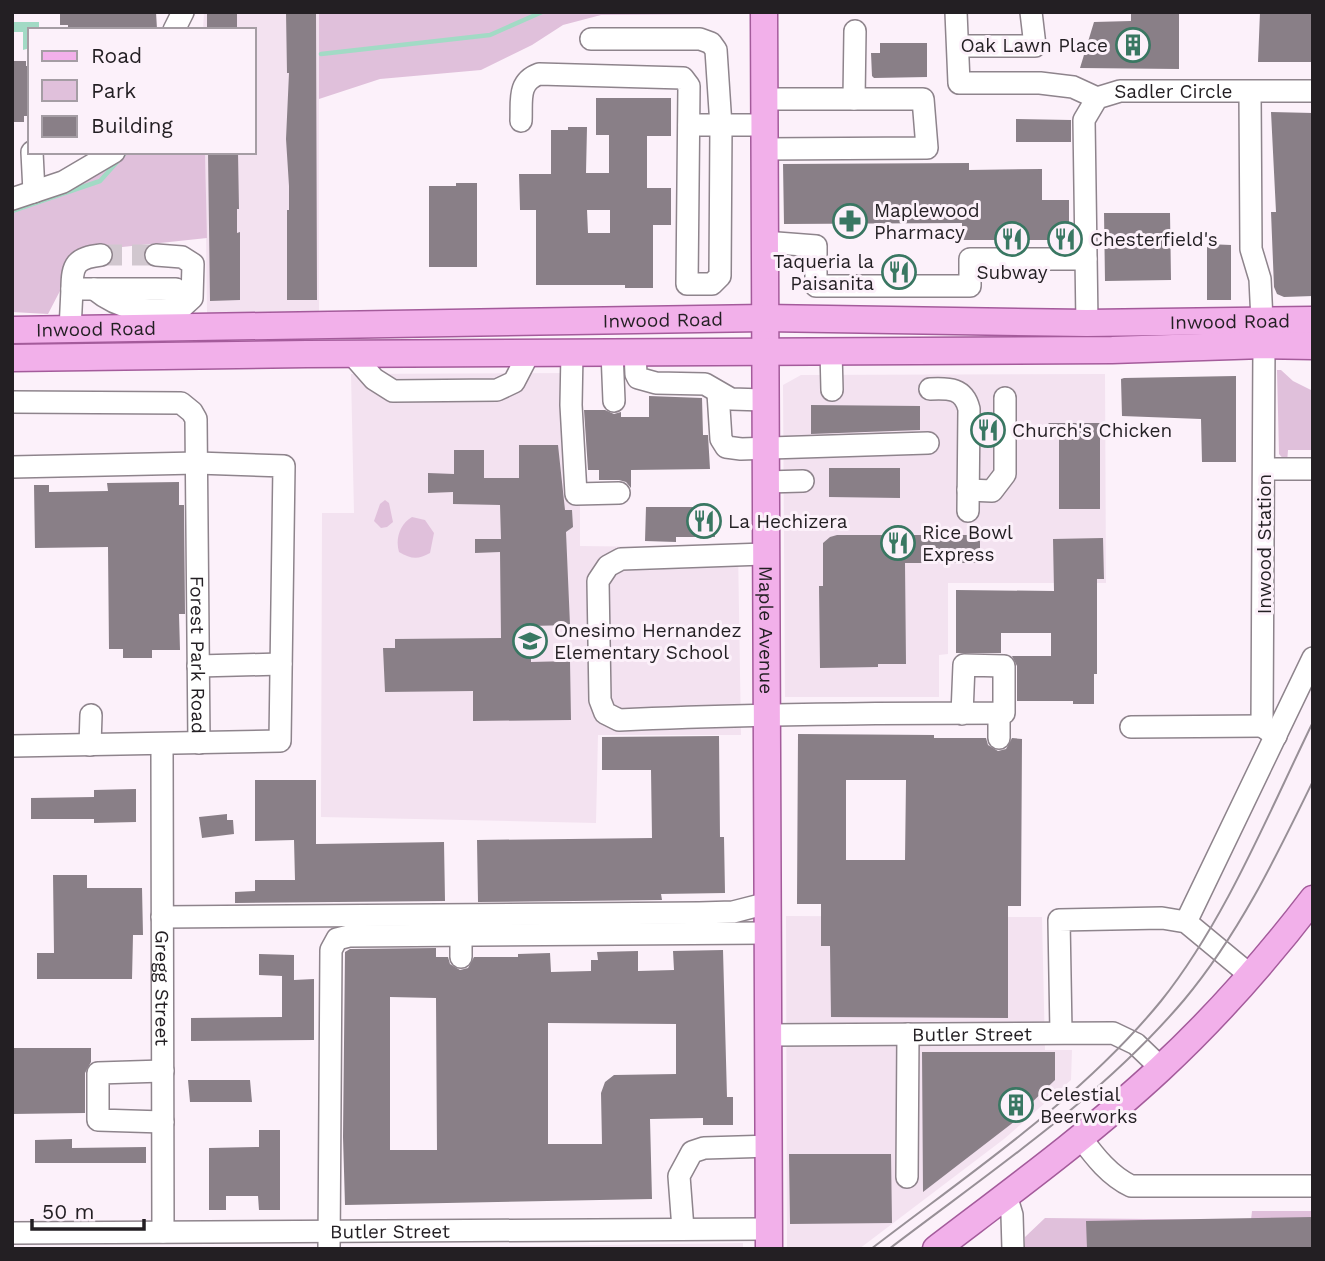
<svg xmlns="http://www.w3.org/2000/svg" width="1325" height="1261" font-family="'Work Sans',sans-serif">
<rect width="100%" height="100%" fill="#fcf1fa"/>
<path fill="#f3e2f0" d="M204 12H319V314L207 313 205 152H254V30H203Z
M580 373V546L738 548 741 735H598L596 823 321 817 322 513H354L351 374Z
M1105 374 1106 583H948V654L939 655V697H785L783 385 801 375Z
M786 916 1042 917 1045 1050H1072L1071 1080 1004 1139 859 1249H787Z
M743 1243V1249H279L476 1247Z"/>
<path fill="#e0c0db" d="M319 12H728V14L601 15 563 25 532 45 481 70 380 79 319 99Z
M118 152H205L207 238 113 248 61 289 48 314 12 312V204Z
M1277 370H1281L1293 381 1313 391V450H1288L1287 463 1279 454Z
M385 500 389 503 393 522 387 527 381 528 374 521 380 504Z
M412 517 425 520 434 533 430 553C418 560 411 559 399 552 395 539 400 524 412 517Z
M1252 1211H1313V1249H1025V1237L1045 1218 1251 1220Z"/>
<path fill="#a2dac5" d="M12 22H39V30H30V48L23 50V32H12Z"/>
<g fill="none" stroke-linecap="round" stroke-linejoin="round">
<path stroke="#a2dac5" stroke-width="4.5" d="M321 54 490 35 542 12
M12 211 100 181 126 152"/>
</g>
<path fill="#897f87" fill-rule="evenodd" d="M60 12H156L157 29 68 30V25H60Z
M207 12H237V30H207Z
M286 12H316L317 300H287V210H289V186L286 139 289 73H287Z
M1131 12H1179V69L1080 68 1094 22 1131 21Z
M1260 12 1313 14V62H1258Z
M880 43H927V77L874 78 872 76 871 53H880Z
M13 61H26V66H30V116H24V122H12Z
M596 98H671V136H647V188H671V225H653V288H625V285H536V210H520L519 174H551V130H568V127H587L586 173H609V135H596ZM587 210H610V233H588Z
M1271 112 1313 113V296L1284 297 1277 294 1274 287 1271 212H1276Z
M1016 119 1071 120V142H1016Z
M208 152H238L239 209H237V233L240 232V300L210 301Z
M969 163V170L1042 169V200H1069V240H962V223L784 224 783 164Z
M456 183H477V267H429V186H456Z
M1104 213H1170L1171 280 1105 281Z
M1207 244 1231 245V300H1207Z
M1236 376V462H1202L1201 419 1122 416 1121 379 1124 378Z
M649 396 702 398 703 435H708L710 469 631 470V488L626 482 619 480H599V470H588L584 410H605L614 414 621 412V417H649Z
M811 405 920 406V430L811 434Z
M982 413H992V443L982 442Z
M1048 423H1100V509H1059V433Z
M519 445H558L565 510H572L573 527 566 532 570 625 531 626V662L570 661 571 720 473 721V691L385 692 383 648H395V639L501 638 500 552 475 553V539H501L500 505 453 504V492L428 493V473L454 474V450H484V478H519Z
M829 468H900V498L829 497Z
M179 482V505H184L185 614H179L180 650H152V658H123V649H109L108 547 35 548 34 485H49V492L108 491 107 483Z
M646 507H715V537H676V542L645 541Z
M837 535H970L980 541V563H905L906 664H878V667L820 668 819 586H823V543L830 537Z
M1103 538 1104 579H1097V674H1094V704H1073V701H1017V666L1012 656H1051V633H1001V653H956V590L1054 591 1053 539Z
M798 734 934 735V738H986L988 745 998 751 1006 749 1012 738 1022 739 1021 906H1008V1018L831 1017 830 946H821V904H797ZM846 780H906L905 860H846Z
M719 736 720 837H724L725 893 661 894 662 900 478 902 477 840 652 838 651 770H602V737Z
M255 780H316V844L444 842 445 901 235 903V892L255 891V880H295L294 840 255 841Z
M136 789V822L94 823V819H31V798L94 797V790Z
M227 814V820H233L234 834 202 838 199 817Z
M53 875H87V888H142L143 935H133L132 979H37V953H54Z
M436 948V957H448L450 964 460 970 468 968 474 957H518V954L550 953 551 972 591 971V960H598L597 952 638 951V971L674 970 673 951 723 950 727 1097H733V1125H703V1118L650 1119 652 1199 345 1205 343 1137 345 952 350 949ZM390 997 436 998 437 1150H390ZM548 1023 676 1024V1074L614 1075 605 1082 601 1093 602 1144H548Z
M259 954 294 955V980L314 979V1040L191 1041V1018L282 1017V976L259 975Z
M12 1048H91V1062L85 1073V1113L12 1114Z
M922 1052H1055V1080L1023 1111V1115L923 1192Z
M188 1080H250L252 1102H190Z
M259 1130H280V1210H259L258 1196H226V1210H209V1148L259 1147Z
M72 1139V1148L146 1147V1163H35V1140Z
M789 1154H891L892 1223 790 1224Z
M1313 1217V1249H1087L1086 1221Z"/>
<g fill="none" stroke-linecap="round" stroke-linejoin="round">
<path stroke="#d1c7cf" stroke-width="21" stroke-dasharray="21 10" stroke-linecap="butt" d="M101 255H156"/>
<g stroke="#8e848c" stroke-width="24">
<g id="minor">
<path d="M956 12 959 83H1040L1073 87 1097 98"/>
<path d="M174 30 183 12"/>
<path d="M958 46H1035L1031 12"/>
<path d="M1250 93 1251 249 1260 279 1262 321"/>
<path d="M854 99 855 31"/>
<path d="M521 121C522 101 517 82 539 74L683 78 689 86 687 284H712L720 276 721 126 716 50 711 43 700 39H591"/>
<path d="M689 125H764"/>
<path d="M764 149 927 148 923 99H764"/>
<path d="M32 152 34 192"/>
<path d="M12 199 63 182 114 152"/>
<path d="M764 242 816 246V286H970V259H1086"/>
<path d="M72 289C72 264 76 258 101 255"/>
<path d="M94 289C122 312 145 311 180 309L192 298 193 264 182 257 156 255"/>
<path id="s1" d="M1087 323 1084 120 1097 98 1120 91H1313"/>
<path d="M70 330 72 289H176"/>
<path d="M1264 345 1262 726 1276 736"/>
<path d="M831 351 832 390"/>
<path d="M612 352 614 401"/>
<path d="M635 352 636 374 638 378 656 383 705 384 731 399 765 400"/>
<path d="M572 353 571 405 576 494 619 493"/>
<path d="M352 354 374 379 393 391 497 390 514 382 529 353"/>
<path d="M930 389C949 388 964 388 969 409L968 511"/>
<path d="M718 393 721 439 726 447 741 449 928 443"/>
<path id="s2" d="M12 402 181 403 192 412 196 419 199 743"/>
<path d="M12 467 197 463 284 466 280 741 12 746"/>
<path d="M1265 469H1313"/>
<path d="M766 482 803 481"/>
<path d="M968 490 992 491 1005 474V398"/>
<path d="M767 554 621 559 608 566 598 581 600 700 605 713 619 720C747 714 876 713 1004 713V666L964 665 962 714"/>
<path d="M198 666 281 664"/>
<path d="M999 713V738"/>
<path d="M1131 727 1262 726"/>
<path d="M90 745 91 715"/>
<path id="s3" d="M162 745 163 1232"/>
<path d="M162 917 699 913 733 912 768 903"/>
<path d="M1186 922 1313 658"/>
<path d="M461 935V957"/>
<path d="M1061 1032 1059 920 1162 918 1186 922 1250 975"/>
<path id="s4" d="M769 1035 1113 1033 1136 1044 1161 1068"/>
<path d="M163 1071 98 1073V1120L163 1122"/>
<path d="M1081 1138C1095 1157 1110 1176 1131 1186H1313"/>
<path d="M907 1177 908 1034"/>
<path d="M1006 1195 1012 1215 1013 1249"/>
<path d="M683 1229 679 1176 692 1152 704 1148 769 1146"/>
<path id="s5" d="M12 1233 769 1229"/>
<path d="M329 1249 331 950 337 939 349 936 768 933"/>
</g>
</g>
<g stroke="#a45b9b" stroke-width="29">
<g id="major">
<path id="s6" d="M764 12 769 1249"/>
<path id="s7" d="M12 330 765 318 1087 323 1313 320"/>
<path d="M12 358 307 354 1112 350 1264 345 1313 346"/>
<path d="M936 1249C1012 1191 1090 1134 1160 1069 1216 1017 1267 959 1313 899"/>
</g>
</g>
<use href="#minor" stroke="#fff" stroke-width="21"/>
<use href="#major" stroke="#f2b0ea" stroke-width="26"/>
<path stroke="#989097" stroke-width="2" d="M871 1249C971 1172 1081 1099 1161 1001 1225 921 1268 814 1313 722
M889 1249C991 1171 1101 1098 1184 1000 1239 934 1276 857 1313 781"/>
</g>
<defs>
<g id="building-ring" transform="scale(1.75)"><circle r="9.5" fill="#fcf1fa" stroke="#397762" stroke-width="1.5"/><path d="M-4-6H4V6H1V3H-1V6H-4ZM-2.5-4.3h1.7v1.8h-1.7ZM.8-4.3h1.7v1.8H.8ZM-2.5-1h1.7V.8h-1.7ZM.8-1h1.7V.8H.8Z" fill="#397762"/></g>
<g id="pharmacy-ring" transform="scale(1.75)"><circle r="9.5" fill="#fcf1fa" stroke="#397762" stroke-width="1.5"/><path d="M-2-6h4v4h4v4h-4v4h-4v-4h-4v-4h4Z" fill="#397762"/></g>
<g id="restaurant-ring" transform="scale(1.75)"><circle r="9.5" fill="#fcf1fa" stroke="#397762" stroke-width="1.5"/><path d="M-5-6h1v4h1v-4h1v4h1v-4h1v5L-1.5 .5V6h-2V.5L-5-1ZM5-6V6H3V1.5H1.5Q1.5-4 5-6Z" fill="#397762"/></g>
<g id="school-ring" transform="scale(1.75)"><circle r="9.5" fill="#fcf1fa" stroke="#397762" stroke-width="1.5"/><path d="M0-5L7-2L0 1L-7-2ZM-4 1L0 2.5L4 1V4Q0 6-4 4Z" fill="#397762"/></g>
</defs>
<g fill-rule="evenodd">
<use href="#building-ring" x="1133" y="45"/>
<use href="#pharmacy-ring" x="850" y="221"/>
<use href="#restaurant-ring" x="1012" y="239"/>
<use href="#restaurant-ring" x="1065" y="239"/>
<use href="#restaurant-ring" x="899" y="272"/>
<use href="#restaurant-ring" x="988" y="430"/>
<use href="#restaurant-ring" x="704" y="521"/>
<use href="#restaurant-ring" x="898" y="543"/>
<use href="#school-ring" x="530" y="641"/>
<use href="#building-ring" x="1016" y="1105"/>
</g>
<g text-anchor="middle" stroke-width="6" stroke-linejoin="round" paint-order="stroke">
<g font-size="19" fill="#231f23" stroke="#fcf1fa" text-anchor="start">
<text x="1108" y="52" text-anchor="end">Oak Lawn Place</text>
<text x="874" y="217">Maplewood<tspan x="874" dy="22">Pharmacy</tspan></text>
<text x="1090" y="246">Chesterfield's</text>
<text x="874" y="268" text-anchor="end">Taqueria la<tspan x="874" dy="22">Paisanita</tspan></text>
<text x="1012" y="279" text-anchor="middle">Subway</text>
<text x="1012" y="437">Church's Chicken</text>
<text x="728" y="528">La Hechizera</text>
<text x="922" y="539">Rice Bowl<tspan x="922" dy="22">Express</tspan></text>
<text x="554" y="637">Onesimo Hernandez<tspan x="554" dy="22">Elementary School</tspan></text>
<text x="1040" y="1101">Celestial<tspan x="1040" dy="22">Beerworks</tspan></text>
</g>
<g font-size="19" fill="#231f23" stroke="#fcf1fa">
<text dy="7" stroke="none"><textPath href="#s1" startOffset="306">Sadler Circle</textPath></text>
<text dy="7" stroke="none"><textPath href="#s7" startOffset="651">Inwood Road</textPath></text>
<text dy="7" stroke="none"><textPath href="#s7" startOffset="1218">Inwood Road</textPath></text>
<text dy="7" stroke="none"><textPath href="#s7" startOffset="84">Inwood Road</textPath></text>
<text transform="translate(1264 544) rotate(-90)" y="7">Inwood Station</text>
<text dy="7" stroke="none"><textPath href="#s6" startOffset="618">Maple Avenue</textPath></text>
<text dy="7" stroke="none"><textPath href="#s2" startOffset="427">Forest Park Road</textPath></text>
<text dy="7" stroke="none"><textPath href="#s3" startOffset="243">Gregg Street</textPath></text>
<text dy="7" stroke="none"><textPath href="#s4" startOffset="203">Butler Street</textPath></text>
<text dy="7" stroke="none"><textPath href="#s5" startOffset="378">Butler Street</textPath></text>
</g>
</g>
<rect width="1325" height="1261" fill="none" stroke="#231f23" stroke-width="28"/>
<rect x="28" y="28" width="228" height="126" fill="#fcf1fa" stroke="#a59da4" stroke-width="2"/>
<rect x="42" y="51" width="35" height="10" fill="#f2b0ea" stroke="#a59da4" stroke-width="2"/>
<text x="91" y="63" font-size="21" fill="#231f23">Road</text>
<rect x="42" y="80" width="35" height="21" fill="#e0c0db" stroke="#a59da4" stroke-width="2"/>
<text x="91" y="98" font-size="21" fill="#231f23">Park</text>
<rect x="42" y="116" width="35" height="21" fill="#897f87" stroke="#a59da4" stroke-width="2"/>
<text x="91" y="133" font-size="21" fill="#231f23">Building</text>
<path d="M32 1219v10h112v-10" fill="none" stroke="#231f23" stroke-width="3.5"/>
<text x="42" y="1219" font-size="21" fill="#231f23" stroke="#fcf1fa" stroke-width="5" paint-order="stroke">50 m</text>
</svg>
